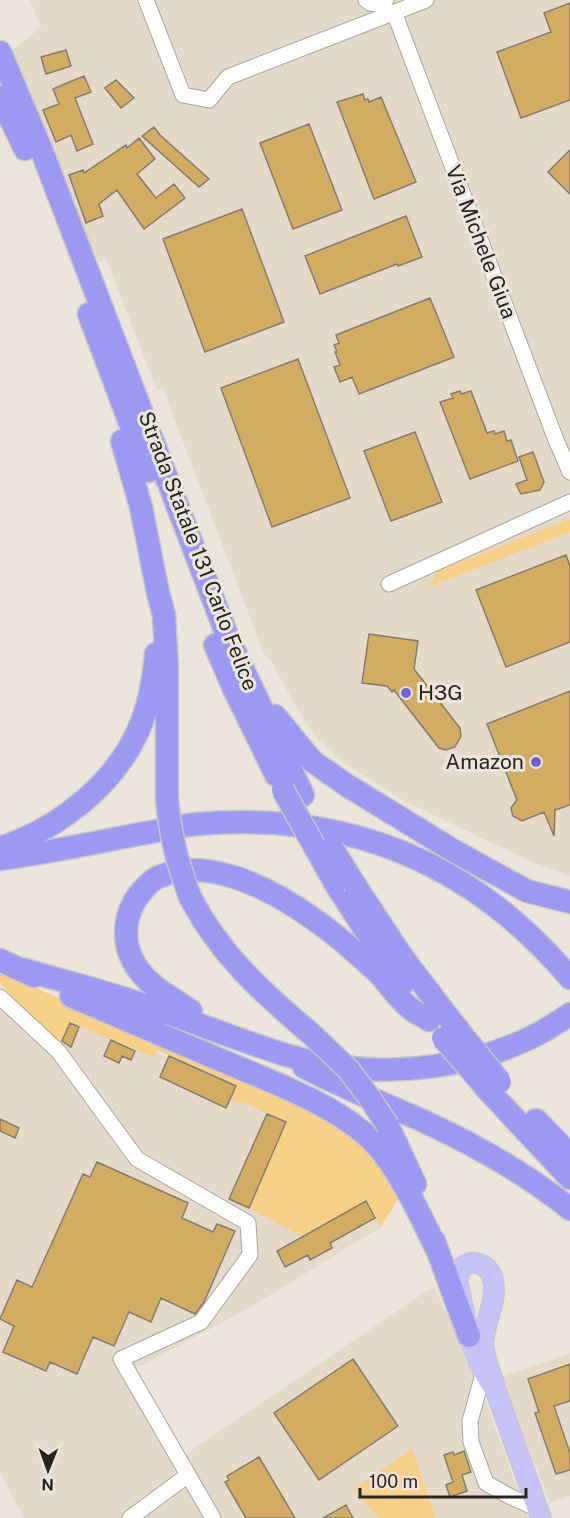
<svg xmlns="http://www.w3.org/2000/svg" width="570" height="1518" font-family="'Public Sans',sans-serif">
<rect width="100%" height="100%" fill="#ebe5db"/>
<path fill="#e4dac9" d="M30 0H570V876L536 864 404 801 339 760 316 737 297 709 272 662 264 654 163 389 157 390 106 259 98 262 10 52 41 27Z
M0 991 344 1127 381 1227 249 1308 122 1376 172 1464 175 1475 186 1454 434 1286 482 1391 528 1518H24L0 1472Z
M570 1353V1496L550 1503 501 1377Z"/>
<path fill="#f8d088" d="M570 519V532L429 587 437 571Z
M0 972 323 1116 361 1141 400 1196 381 1227 365 1202 303 1237 249 1208 286 1122 245 1103 230 1101 236 1085 157 1050 154 1057 70 1023 61 1043 23 1008 0 983Z
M412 1449 436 1518H379L360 1498 355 1489Z"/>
<path fill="#d4ac61" stroke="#817b72" stroke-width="1.5" d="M570 3V100L521 118 497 52 551 32 544 13Z
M66 50 71 66 46 74 41 57Z
M84 76 91 92 75 98 93 144 77 151 71 135 56 142 43 110 59 104 53 89Z
M116 80 134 98 121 108 105 88Z
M363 94 365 100 368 99 369 102 381 97 416 182 374 199 337 102Z
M309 124 342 210 293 229 260 143Z
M154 127 160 135 209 179 199 187 142 136Z
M139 138 155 159 137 174 156 198 174 184 185 198 144 229 117 190 99 204 103 216 86 223 69 175 83 170 84 173 126 145 127 148Z
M570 150V194L548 172Z
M242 209 284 322 205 352 163 239Z
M406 216 422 257 398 266 397 264 320 294 305 256Z
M430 298 454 357 359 394 352 377 340 382 334 367 340 365 335 352H337L334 345 339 343 336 335Z
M298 359 350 498 272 527 221 388Z
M460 391 461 394 471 391 487 433 494 431 495 434 504 431 507 441 511 440 518 461 470 479 440 402 453 398 451 394Z
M415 432 442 502 391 521 364 451Z
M533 452 544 482 540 490 521 494 516 484 527 480 519 457Z
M566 555 570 566V642L506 667 476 590Z
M369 634 418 641 414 669 460 728 461 736 455 747 446 750 439 748 394 690 392 692 387 686 362 683Z
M570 691V805L555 810 554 836 544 812 522 821 513 816 511 808 517 800 487 724Z
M70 1023 79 1027 71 1047 62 1041Z
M111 1040 135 1051 131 1060 122 1056 119 1063 104 1056Z
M169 1056 236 1086 226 1108 160 1077Z
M267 1114 286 1122 249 1208 229 1199Z
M0 1119 19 1128 15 1138 0 1131Z
M97 1162 188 1203 182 1218 213 1232 217 1224 235 1231 204 1302 195 1314 161 1298 151 1322 129 1312 114 1346 93 1337 77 1374 50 1362 46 1371 3 1352 14 1326 0 1319 17 1280 32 1287 83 1174 90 1177Z
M366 1201 375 1218 330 1243 332 1248 310 1260 308 1255 285 1267 277 1251Z
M353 1359 398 1426 319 1480 274 1413Z
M570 1364V1401L554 1406 570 1453V1470L556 1474 535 1413 539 1412 528 1379Z
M464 1451 471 1472 462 1475 467 1491 450 1497 446 1485 453 1482 444 1455 453 1452 454 1455Z
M259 1457 295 1518H246L225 1482 229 1480 227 1476Z
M346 1505 353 1518H323Z"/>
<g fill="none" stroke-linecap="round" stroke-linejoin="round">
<g stroke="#aaa49a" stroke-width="17">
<path id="minor" d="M146 0 183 95 209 100 228 77 426 0
M366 0 370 3 378 4 386 0
M394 12 556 440 570 472
M389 584 570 502
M0 997 58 1051 137 1159 248 1223 250 1255 201 1322 121 1359 213 1518
M483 1374 470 1421 471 1442 486 1483 509 1496 538 1509
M130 1518 188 1475"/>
</g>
<g stroke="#c7c6c5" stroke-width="22">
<path id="major" d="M496 1391C475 1363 468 1332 461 1298 460 1291 457 1283 458 1276 464 1254 490 1262 493 1280 498 1300 484 1323 483 1343 483 1354 493 1378 496 1391L541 1518"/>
</g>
<g stroke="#c7c6c5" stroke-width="25">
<path id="highway" d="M0 52 41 149 228 638 303 795
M0 97 25 149
M89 314 148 471
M122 441 141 507 158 593 164 615 167 669V800
M215 645 234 689 276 775
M275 716 312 761 348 786 454 851 527 891 570 902
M0 848C63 827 124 778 145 713 151 695 154 674 156 654
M0 859C45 853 90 844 134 835 155 832 176 826 197 824 348 811 472 862 570 978
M335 883 364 928 403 983
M355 885 403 958 455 1026
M190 897C220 955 262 992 310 1033
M0 960 34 976
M22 969C62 981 104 991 144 1005 192 1021 238 1040 286 1055 378 1083 491 1071 570 1014
M71 996C125 1019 180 1043 235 1066 279 1085 327 1102 365 1134 396 1160 421 1217 439 1254
M191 1011C172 997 152 989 138 969 120 944 123 912 143 890 148 884 154 878 161 876 185 866 213 870 237 878 289 896 336 933 376 971 388 982 397 998 410 1008 415 1013 423 1016 429 1020
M304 1067C342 1087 382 1103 421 1120 471 1143 527 1174 570 1209
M484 1086 570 1178
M536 1120 570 1155
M388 1126 415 1184
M434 1241 469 1336"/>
</g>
<use href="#minor" stroke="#fff" stroke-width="15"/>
<use href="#major" stroke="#c4c2f7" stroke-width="20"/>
<use href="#highway" stroke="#9c99f2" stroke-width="22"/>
<g stroke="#c7c6c5" stroke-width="25" stroke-linecap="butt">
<path id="highway-bridge" d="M283 790 335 883
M167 800C171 839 177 861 190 897
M332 848 355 885
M455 1026 500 1082
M310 1033 348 1069 369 1097 388 1126
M443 1038 483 1084"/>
</g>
<use href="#highway-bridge" stroke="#9c99f2" stroke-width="22"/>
</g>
<g fill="#6e60da" stroke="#ebe5db" stroke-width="2">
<circle cx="406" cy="693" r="6"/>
<circle cx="536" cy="762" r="6"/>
</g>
<g text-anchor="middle" stroke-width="6" stroke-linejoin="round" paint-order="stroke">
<g font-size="21" fill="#262420" stroke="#ebe5db">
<text transform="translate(481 242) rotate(69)" y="7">Via Michele Giua</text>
<text transform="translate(198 551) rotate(69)" y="7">Strada Statale 131 Carlo Felice</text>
</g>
<g font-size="21" fill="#262420" stroke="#ebe5db" text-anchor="start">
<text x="418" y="700">H3G</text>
<text x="524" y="769" text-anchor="end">Amazon</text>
</g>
</g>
<g transform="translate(48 1470) rotate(181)" stroke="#ebe5db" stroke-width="4.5" paint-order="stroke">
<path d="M0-4.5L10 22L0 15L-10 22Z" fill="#262420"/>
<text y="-9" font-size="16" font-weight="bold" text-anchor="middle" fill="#262420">N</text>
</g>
<path d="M360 1488v9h166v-9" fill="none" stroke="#262420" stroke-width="3"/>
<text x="369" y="1488" font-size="18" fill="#262420" stroke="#ebe5db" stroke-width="4.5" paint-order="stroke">100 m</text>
</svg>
